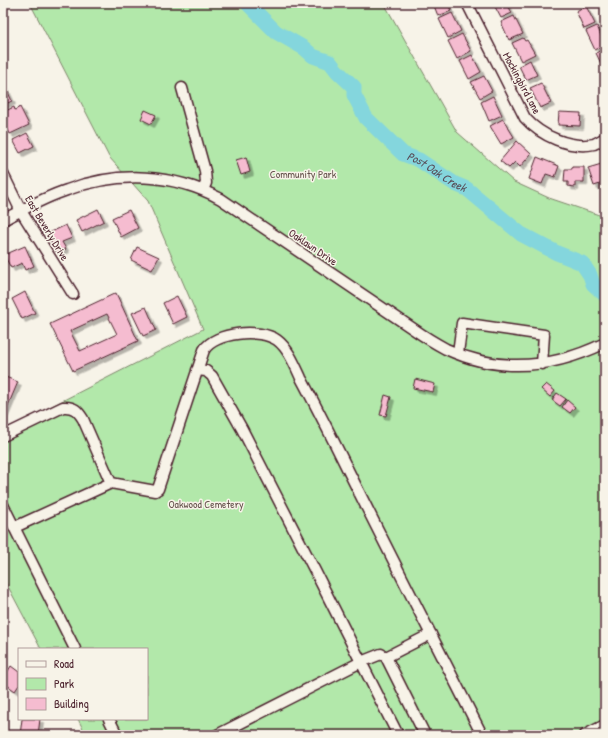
<svg xmlns="http://www.w3.org/2000/svg" width="608" height="738" font-family="'Patrick Hand',sans-serif">
<defs>
<filter id="shadow"><feDropShadow dx="3.5" dy="3.5" stdDeviation="0" flood-color="#0004"/></filter>
</defs>
<rect width="100%" height="100%" fill="#f7f3e8"/>
<filter id="ink" filterUnits="userSpaceOnUse"><feTurbulence type="fractalNoise" baseFrequency=".025" numOctaves="2"/><feDisplacementMap in="SourceGraphic" scale="8" xChannelSelector="R" yChannelSelector="G"/><feConvolveMatrix kernelMatrix="1 2 1 2 8 2 1 2 1" color-interpolation-filters="sRGB"/></filter>
<g filter="url(#ink)">
<path fill="#b2e8aa" stroke="#7e846a" d="M30 3H314L316 5 321 3H384L457 132 514 182 549 198 605 217V735H86L78 719H147V649H41L3 577V431L203 329 148 201 109 157Z"/>
<g fill="none" stroke-linecap="round" stroke-linejoin="round">
<path stroke="#84d6dd" stroke-width="15" id="s1" d="M247 3 276 32 304 48 313 56 330 62 337 71 354 87V95L366 118 403 154 419 160 455 184 467 189 521 234 557 253 582 263 590 275 593 284 605 295"/>
</g>
<path fill="#f5bcd0" stroke="#4a1f2b" fill-rule="evenodd" filter="url(#shadow)" d="M433 3H448L451 11 438 16Z
M493 3H507L512 13 501 18Z
M586 6 595 24 584 29 576 11Z
M452 13 461 31 448 38 439 19Z
M514 16 523 34 509 40 501 22Z
M597 26 605 45 595 50 586 31Z
M462 34 471 51 457 59 448 41Z
M523 38 525 41 527 40 535 54 521 61 512 43Z
M605 48V70H604L596 53Z
M472 55 481 72 469 79 460 61Z
M530 60 537 75 526 80 519 66Z
M484 76 492 91 480 98 471 82Z
M541 83 551 103 540 108 530 88Z
M4 84 12 101 3 105V85Z
M493 96 502 115 489 121 481 102Z
M14 107 15 110 20 107 29 125 10 134 3 119V112Z
M145 110 156 115 151 124 141 119Z
M559 112 581 113 580 126 558 125Z
M503 119 514 137 501 144 490 126Z
M27 133 34 146 20 153 13 140Z
M517 141 531 154 520 167 515 162 509 168 500 161Z
M246 157 250 172 241 175 236 160Z
M537 157 559 166 555 177 546 174 542 184 529 179Z
M605 163V176L601 177 603 183 594 186 588 168Z
M572 167H584V182H575V187L568 186V182H564L565 169H572Z
M98 209 104 221 82 232 76 220Z
M129 210 138 228 121 237 112 218Z
M66 225 72 238 62 242 66 249 57 253 47 234Z
M25 246 34 266 25 270 22 263 11 268 4 255Z
M137 247 159 257 152 270 131 260Z
M25 292 35 313 22 319 12 299Z
M116 293 138 341 73 371 50 324ZM107 314 117 334 80 351 70 331Z
M177 296 187 317 173 324 163 303Z
M146 307 156 330 143 336 132 313Z
M3 376 18 382 4 415H3Z
M415 379 435 384 433 392 413 388Z
M546 384 555 391 550 397 541 389Z
M557 393 566 399 560 406 552 400Z
M385 395 391 397 386 416 380 415Z
M567 400 575 407 570 413 562 407Z
M11 666 19 672V685L15 691 3 682V672L6 674Z
M22 719H40L38 735H20Z"/>
<g fill="none" stroke-linecap="round" stroke-linejoin="round">
<g stroke="#4a1f2b" stroke-width="13">
<path id="minor" d="M467 3 525 118C541 136 570 149 594 144 597 143 601 140 605 138
M182 88 205 171 206 183 203 190
M3 174 21 211 73 294
M3 220C24 209 45 197 67 190 118 171 173 173 221 199L415 330C425 337 435 343 446 349 500 374 554 368 605 343
M458 353 462 323 544 335 542 364
M197 370 206 371 212 376 242 429 315 571 398 735
M3 436 63 407C74 406 78 411 83 419L111 483 155 491 158 489 204 350C215 332 260 328 277 340 288 348 295 365 301 378 315 404 328 430 341 456 387 549 435 642 482 735
M3 505 75 649
M15 527 111 483
M386 657 431 634
M109 719 117 735
M217 735 361 662 381 654 386 657 425 735
M585 735 605 725"/>
</g>
<use href="#minor" stroke="#f7f3e8" stroke-width="10"/>
</g>
</g>
<g text-anchor="middle" stroke-width="3" stroke-linejoin="round" paint-order="stroke">
<g font-size="11" fill="#4a1f2b" stroke="#f7f3e8">
<text transform="translate(522 83) rotate(62)" y="4">Mockingbird Lane</text>
<text transform="translate(47 228) rotate(59)" y="4">East Beverly Drive</text>
<text transform="translate(313 247) rotate(34)" y="4">Oaklawn Drive</text>
</g>
<g font-size="11" fill="#64514b" stroke="#f7f3e8">
<text x="303" y="178">Community Park</text>
<text x="206" y="508">Oakwood Cemetery</text>
</g>
<g font-size="12" font-style="italic" fill="#584d58" stroke="#f7f3e8">
<text dy="4" stroke="none"><textPath href="#s1" startOffset="262">Post Oak Creek</textPath></text>
</g>
</g>
<rect width="608" height="738" fill="none" stroke="#f7f3e8" stroke-width="16"/>
<rect x="8" y="8" width="592" height="722" fill="none" stroke="#4a1f2b" stroke-width="1.5" filter="url(#ink)"/>
<rect x="18" y="648" width="130" height="72" fill="#f7f3e8" stroke="#b29e9c"/>
<rect x="26" y="661" width="20" height="6" fill="#f7f3e8" stroke="#b29e9c"/>
<text x="54" y="668" font-size="12" fill="#4a1f2b">Road</text>
<rect x="26" y="678" width="20" height="12" fill="#b2e8aa" stroke="#b29e9c"/>
<text x="54" y="688" font-size="12" fill="#4a1f2b">Park</text>
<rect x="26" y="698" width="20" height="12" fill="#f5bcd0" stroke="#b29e9c"/>
<text x="54" y="708" font-size="12" fill="#4a1f2b">Building</text>
</svg>
